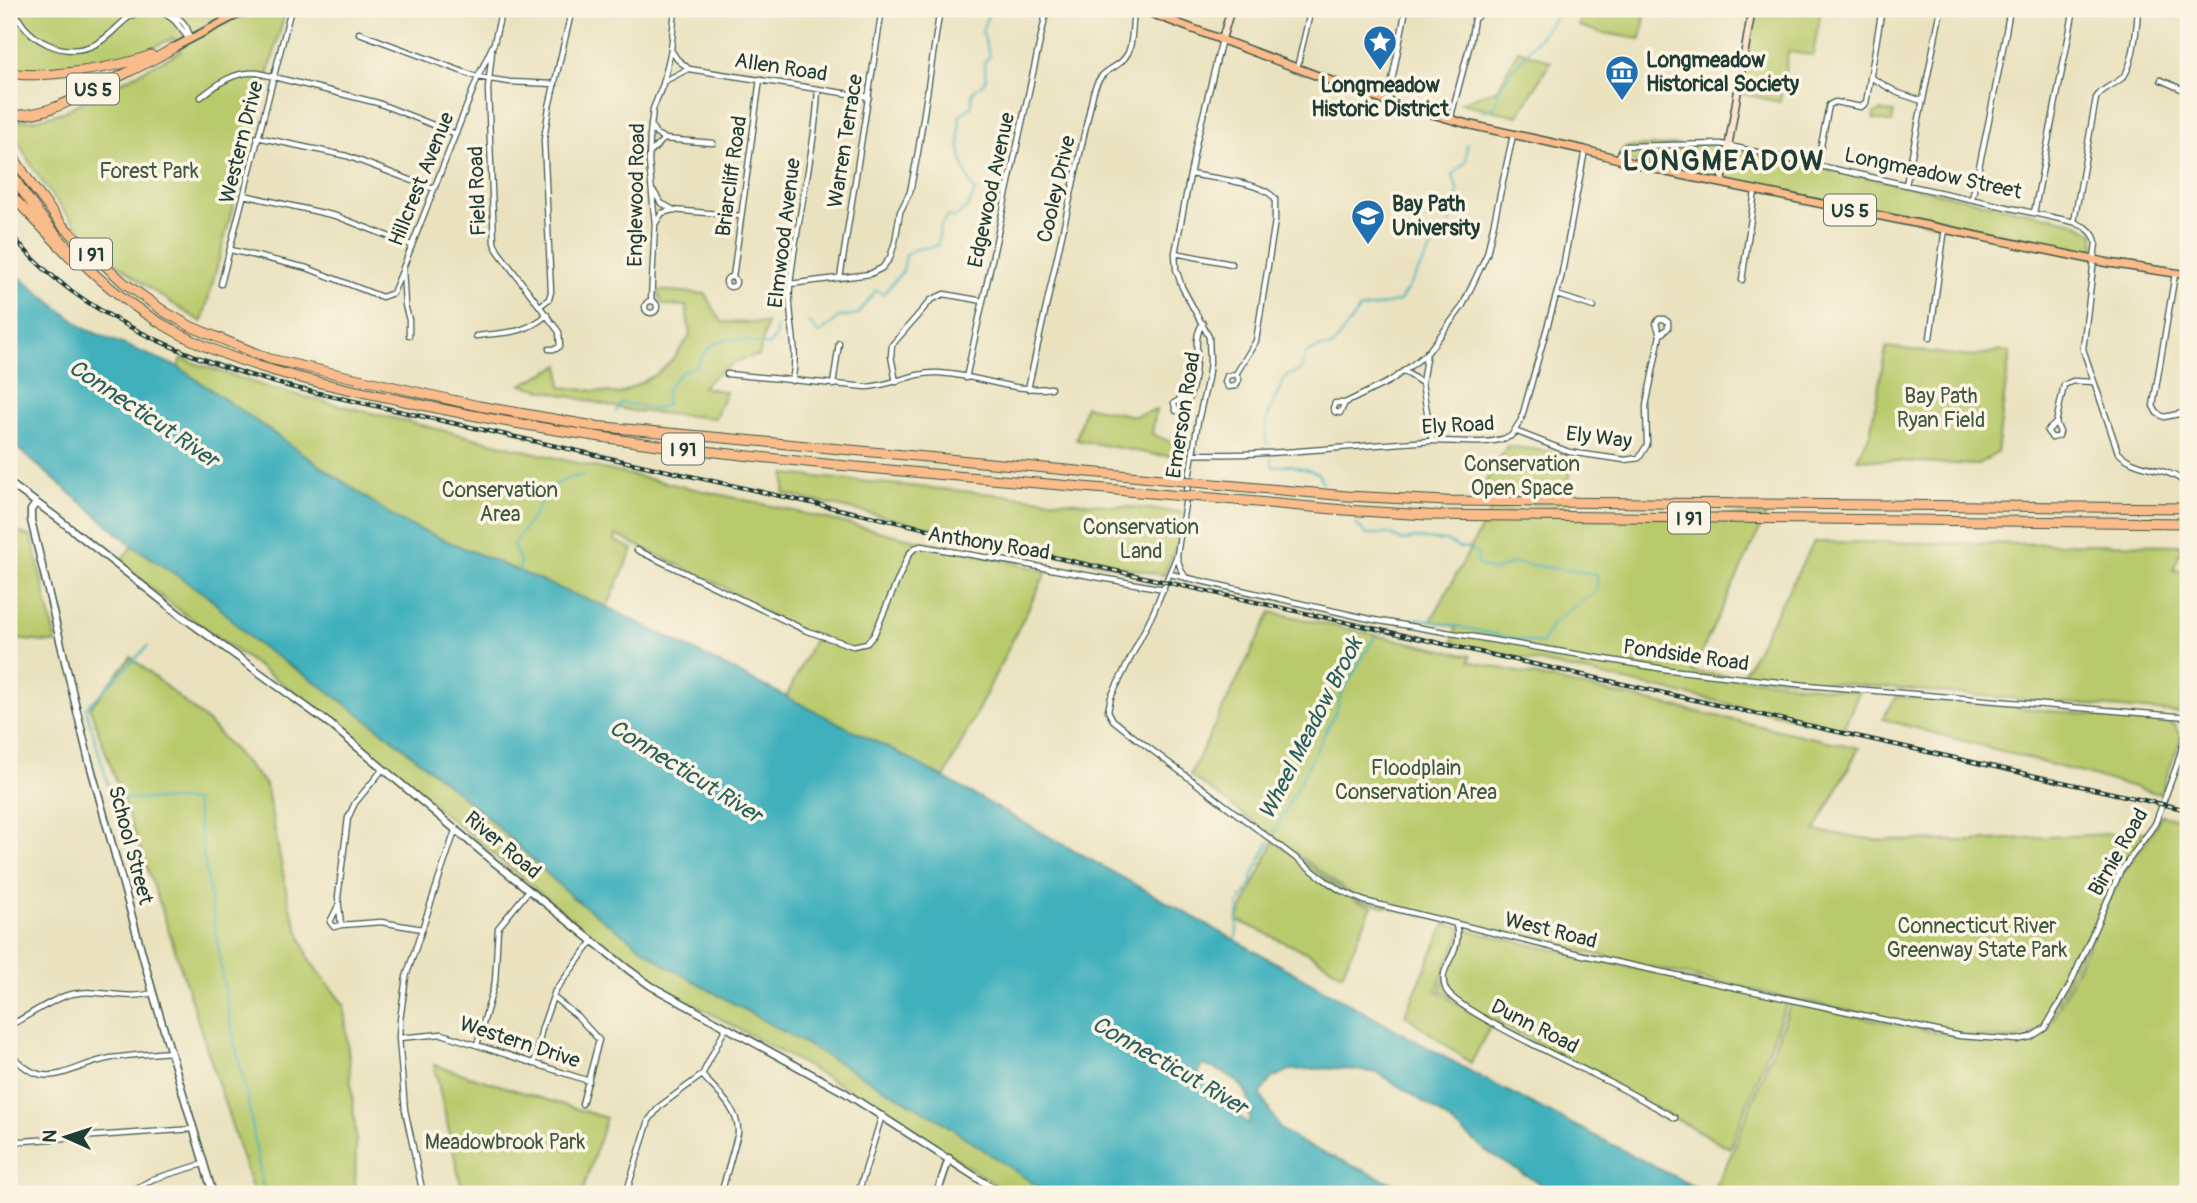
<svg xmlns="http://www.w3.org/2000/svg" width="2197" height="1203" font-family="Pangolin,sans-serif">
<rect width="100%" height="100%" fill="#fcf5e5"/>
<filter id="ink" filterUnits="userSpaceOnUse"><feTurbulence type="fractalNoise" baseFrequency=".0143" numOctaves="2"/><feDisplacementMap in="SourceGraphic" scale="14" xChannelSelector="R" yChannelSelector="G"/><feConvolveMatrix kernelMatrix="1 2 1 2 8 2 1 2 1" color-interpolation-filters="sRGB"/></filter>
<filter id="wash" filterUnits="userSpaceOnUse"><feTurbulence type="fractalNoise" baseFrequency=".00686" numOctaves="4" result="noise"/><feDisplacementMap in="SourceGraphic" scale="28" xChannelSelector="R" yChannelSelector="G"/><feGaussianBlur stdDeviation="1.57" result="paint"/><feColorMatrix in="noise" values="0 0 0 0 0 0 0 0 0 0 0 0 0 0 0 0 0 1.4 0 .05"/><feComposite in="paint" operator="in"/></filter>
<g filter="url(#wash)">
<rect width="100%" height="100%" fill="#eae2bf"/>
<path fill="#b9ca6c" stroke="#6c8450" stroke-width="2" d="M9 9H286L202 322C116 271 51 215 9 123V121L34 120 63 112 181 51 174 38C161 43 148 50 134 54 97 65 46 72 9 69Z
M1582 9H1646L1641 39 1602 33 1579 26Z
M1755 9H1821L1813 55 1788 52 1780 102 1742 94Z
M1518 50 1551 61 1518 116 1460 103 1498 89Z
M1880 111 1894 112 1892 123 1873 119V115Z
M1712 144 2074 222 2094 233 2095 257 1618 159 1624 147Z
M657 290 705 294 722 322 767 323 759 356C736 357 718 372 702 387L726 392 715 418 632 411 521 385 560 365 561 387 620 394 657 374 672 360 690 336 686 306 663 305Z
M1886 347 1972 357 1998 351 2010 352 1997 453 1976 465 1857 459 1870 434Z
M182 359 273 389 585 465 781 508 1047 571 944 778 786 697 815 638 791 627 720 585 616 535 615 541 633 549 607 607 568 592 400 521 178 367Z
M1085 406 1134 416 1156 410 1152 434 1205 457 1157 455 1076 440Z
M1507 446 1570 454 1567 508 1476 498Z
M785 474 1190 513 1164 575 1014 546 784 494Z
M1491 510 1585 515 1766 516 1692 672 1859 692 1843 729 1453 643 1456 627 1431 621Z
M9 529 32 537 56 643 15 639 16 658H9Z
M1814 542 2183 545 2173 570 2188 571V677L2179 713 1743 675Z
M133 546 209 597 254 642 317 683 389 736 485 815 572 897 667 966 938 1119 1049 1194H1010L860 1096 647 978 562 911 319 710 168 602 119 562Z
M1271 612 1471 656 1469 661 1859 748 1815 831 1876 840 1970 841 2148 832 2119 872 2048 1021 2039 1032 2013 1039 1969 1036 1783 997 1359 900 1190 775Z
M131 657 209 723 266 785 289 904 310 961 344 1005 356 1138 355 1194H254L161 907 90 708Z
M1897 696 2167 722 2175 725 2181 739 2160 794 1882 719Z
M2161 815 2188 821V1194H1716L1712 1192 1732 1153 1791 1003 1985 1042 2027 1040 2041 1035 2051 1023 2122 874 2152 833Z
M1274 841 1358 902 1372 906 1342 974 1312 955 1237 920Z
M1445 924 1463 928 1436 990 1491 1025 1471 1063 1405 1015Z
M1466 930 1787 1002 1730 1148 1485 1016 1440 989Z
M434 1065 606 1118 582 1194H463Z"/>
<path fill="#41b0bc" stroke="#307678" stroke-width="2" fill-rule="evenodd" d="M9 269 85 329 178 367 400 521 568 592 607 607 906 757 1488 1081 1708 1194H1557L1489 1153 1433 1108 1378 1073 1337 1068 1290 1070 1272 1078 1260 1094 1280 1129 1308 1146 1417 1194H1049L938 1119 667 966 572 897 485 815 389 736 317 683 254 642 209 597 133 546 9 441ZM1201 1065C1218 1068 1246 1081 1249 1101 1250 1108 1249 1116 1249 1124 1230 1110 1211 1093 1198 1072Z"/>
<g fill="none" stroke-linecap="round" stroke-linejoin="round">
<path stroke="#41b0bc" stroke-width="2" d="M1483 111 1495 106 1501 85 1562 9
M809 322 819 334 839 317 858 314 876 290 883 294 903 271 906 255 915 249 937 246 941 225 947 216 955 218 968 207 975 192C960 165 958 146 960 115L972 106C970 86 976 93 986 80L984 62 990 56 982 31 990 9
M616 412 621 403 655 409 667 405 665 393C674 378 679 370 697 366 712 331 738 337 768 346L775 338 777 325
M1267 445C1261 420 1276 399 1286 376L1302 370 1306 353 1322 347H1332L1359 310 1400 301 1433 246 1447 233 1458 192 1453 175 1466 161 1467 144
M1271 458 1273 467 1291 465 1318 473 1323 483
M1356 524 1366 534H1389L1403 541 1414 538 1446 541 1459 548H1470L1478 555 1477 564 1494 571 1514 563 1597 574V590L1552 623 1542 644 1418 618 1413 622 1392 621
M519 574 520 561 513 545C519 536 526 527 532 518 548 491 550 480 584 475
M148 646 86 708 112 798 195 801 229 1017 248 1101 264 1194
M1273 835 1337 709 1340 696 1375 636
M1236 941 1239 904 1252 883V877L1269 842"/>
</g>
</g>
<g filter="url(#ink)">
<g fill="none" stroke-linecap="round" stroke-linejoin="round">
<g stroke="#3d5649" stroke-width="7">
<path id="minor" d="M14 9C26 40 64 60 96 44 117 33 125 11 151 9
M151 9C169 11 187 18 190 38
M2169 9 2188 12
M161 11 175 21 189 39
M1169 20 1171 9
M359 33 477 77 510 82 555 84
M1222 39 1196 144 1175 253 1176 269 1182 287 1209 337 1210 362 1208 378 1198 421 1177 555 1153 613 1111 697 1108 711 1113 720 1133 736 1325 880 1340 890 1364 901 1583 955 1960 1036 2017 1040 2031 1037 2045 1028 2069 987 2120 872 2155 824 2177 765 2188 726
M671 50 677 59 689 69 869 97
M492 51 488 89 494 243 498 251 559 332 560 346 556 349H549
M1297 68 1311 9
M1870 77 1898 93 1922 101
M2161 80 2188 92
M665 81 688 69
M201 97C219 83 234 71 258 73L378 103 456 134
M1388 101 1406 9
M1450 120 1470 44 1474 19 1488 9
M651 125 656 134 664 138
M257 137 347 156 434 189
M650 153 664 139 713 143
M1618 159 1622 149 1627 146 1721 144 2074 222C2085 227 2094 230 2096 243L2083 349 2118 452C2135 471 2168 466 2185 483
M1817 166 1829 105 1835 102 1861 107 1866 103 1882 9
M1190 174C1211 178 1263 182 1275 199V221L1256 341 1236 374 1227 376 1225 382 1228 387 1236 386 1239 379 1236 374
M1906 185 1941 9
M654 192 661 203 672 209
M244 195 336 216 411 245
M1972 199C1986 136 1999 73 2010 9
M2034 213 2074 9
M2074 222 2096 98C2103 87 2113 86 2122 78 2134 67 2137 25 2138 9
M655 224 662 213 673 210 741 216
M231 250 307 268 382 297 393 293 403 269
M1175 253 1232 264
M2175 274 2153 406 2157 413 2164 417 2188 412
M733 277 760 79
M726 282a5 5 0 1 1 10 0a5 5 0 1 1-10 0Z
M840 278 882 9
M1742 280 1755 191
M221 284 291 9
M790 284 870 274 882 268 890 258 895 242 900 212 910 192 918 152 940 9
M1557 295 1594 307
M645 307a6 6 0 1 1 12 0a6 6 0 1 1-12 0Z
M651 301 655 224 649 162 650 136 653 109 663 84 671 50 675 9
M540 306 549 299 551 292 544 140 549 107 572 9
M409 335V320L405 305 403 268 478 77 494 43 502 9
M476 336C505 332 523 335 547 315
M1930 338 1945 228
M1427 352 1422 383 1432 441
M1404 371 1422 383
M727 374 867 387C891 386 913 372 937 373 976 374 1011 393 1051 388
M966 378 1047 9
M792 381C800 348 787 318 790 285 796 220 815 155 818 89
M896 382 891 356 892 345 931 300 944 294 983 301
M833 385 839 343
M1028 389 1093 94C1101 64 1117 73 1128 53 1134 40 1131 23 1135 9
M1190 394 1174 403 1176 411H1183C1192 398 1195 377 1196 362 1198 348 1194 335 1203 323
M1345 403H1335L1333 408 1335 412 1340 413 1345 403 1390 381 1416 362 1428 352 1462 307 1487 254 1513 135
M2056 423 2060 432 2059 436 2052 438 2047 431 2056 423 2064 385 2073 381 2094 382
M1515 431 1569 452 1625 460 1639 458 1647 445 1646 406 1660 335 1668 328V322L1664 319H1659L1656 323 1660 335
M1193 454C1272 456 1351 446 1430 441 1456 440 1486 447 1511 436L1521 420 1561 278 1585 150
M637 550 807 631 853 646 867 643 874 635 909 554 915 548 921 546 1164 589
M1177 557 1181 570 1186 578
M1170 574 1374 620 1670 670 1806 685 2188 717
M383 769 355 803 348 818 338 897 341 925 381 922 422 929
M338 906 330 922 334 927 341 925
M1456 925C1464 955 1435 966 1446 990 1455 1010 1582 1068 1609 1082 1631 1093 1653 1106 1675 1118
M553 997 577 1016 599 1040 582 1104
M9 1026C25 1018 55 997 72 994 100 988 124 1001 153 993
M399 1038 442 1034 589 1081
M477 1045 495 982 498 928 529 890
M9 1052C46 1096 67 1066 111 1058 131 1055 151 1054 170 1052
M534 1064 542 1028 555 991 593 941
M702 1075C717 1092 739 1109 738 1133L721 1194
M9 1142 194 1129
M127 1194 153 1179 203 1164
M423 1194 405 1110 399 1038 400 1020 406 977 456 828
M626 1194 649 1120 660 1106 702 1075 726 1027
M858 1194 882 1115"/>
</g>
<g stroke="#3d5649" stroke-width="9">
<path id="tertiary" d="M9 483 56 517 180 615 330 724 495 863 629 970 651 986 844 1092 1002 1194
M36 503 31 510V520L88 757 153 993 213 1194
M937 1194 949 1158"/>
</g>
<g stroke="#3d5649" stroke-width="9">
<path id="secondary" d="M1222 39 1231 9
M1722 183 1752 9"/>
</g>
<g stroke="#3d5649" stroke-width="10">
<path id="primary" d="M1140 9 1379 99 1471 125 1585 150 1667 172 2109 263 2188 275
M173 48 248 9"/>
</g>
<g stroke="#3d5649" stroke-width="11">
<path id="motorway" d="M9 73C44 79 118 68 151 55
M9 115C47 117 77 97 110 81 132 70 153 61 173 48
M9 150 33 187 63 226 123 282 165 312 192 327 270 359 479 406 594 426 1184 481
M9 170C48 234 103 291 169 328 241 369 324 384 404 401 659 458 922 471 1182 496
M9 193 73 260
M1193 482 1347 496 1446 501 2188 508
M1191 496 1344 510 1427 515 2188 523"/>
</g>
<use href="#minor" stroke="#fff" stroke-width="4.5"/>
<use href="#tertiary" stroke="#fff" stroke-width="6"/>
<use href="#secondary" stroke="#fde4d0" stroke-width="6"/>
<use href="#primary" stroke="#f9bc8a" stroke-width="7"/>
<use href="#motorway" stroke="#f9bc8a" stroke-width="9"/>
<g stroke="#1f3d34" stroke-width="4.5">
<path id="rail" d="M9 231C72 314 193 361 291 387L2188 810"/>
</g>
<use href="#rail" stroke="#fcf5e5" stroke-width="2" stroke-dasharray="5" stroke-linecap="butt"/>
<g stroke="#3d5649" stroke-width="11" stroke-linecap="butt">
<path id="motorway-bridge" d="M1184 481 1193 482
M1182 496H1191"/>
</g>
<use href="#motorway-bridge" stroke="#f9bc8a" stroke-width="9"/>
</g>
</g>
<defs>
<g id="sight-pin" transform="scale(1.75)"><path d="M0 17L-7.5 6A9.5 9.5 0 1 1 7.5 6Z" fill="#1f6fb2" stroke="#fcf5e5"/><path d="M0-6L1.8-2.2L6-1.7L2.9 1.2L3.7 5.4L0 3.3L-3.7 5.4L-2.9 1.2L-6-1.7L-1.8-2.2Z" fill="#fff"/></g>
<g id="museum-pin" transform="scale(1.75)"><path d="M0 17L-7.5 6A9.5 9.5 0 1 1 7.5 6Z" fill="#1f6fb2" stroke="#fcf5e5"/><path d="M0-6L6-3V-2H-6V-3ZM-5-1h2V3h-2ZM-1-1h2V3h-2ZM3-1h2V3H3ZM-6 4H6V6H-6Z" fill="#fff"/></g>
<g id="university-pin" transform="scale(1.75)"><path d="M0 17L-7.5 6A9.5 9.5 0 1 1 7.5 6Z" fill="#1f6fb2" stroke="#fcf5e5"/><path d="M0-5L7-2L0 1L-7-2ZM-4 1L0 2.5L4 1V4Q0 6-4 4Z" fill="#fff"/></g>
</defs>
<g fill-rule="evenodd">
<use href="#sight-pin" x="1380" y="42"/>
<use href="#museum-pin" x="1622" y="72"/>
<use href="#university-pin" x="1368" y="216"/>
</g>
<g text-anchor="middle" stroke-width="7" stroke-linejoin="round" paint-order="stroke">
<g fill="#fcf5e5" stroke="#617469" stroke-width="2">
<rect x="67" y="73.5" width="52" height="31" rx="5"/>
<rect x="1824" y="194.5" width="52" height="31" rx="5"/>
<rect x="70" y="238.5" width="42" height="31" rx="5"/>
<rect x="662" y="433.5" width="42" height="31" rx="5"/>
<rect x="1668" y="502.5" width="42" height="31" rx="5"/>
</g>
<g font-size="19" font-weight="bold" fill="#1f3d34">
<text x="93" y="96">US 5</text>
<text x="1850" y="217">US 5</text>
<text x="91" y="261">I 91</text>
<text x="683" y="456">I 91</text>
<text x="1689" y="525">I 91</text>
</g>
<g font-size="21" font-weight="bold" fill="#1f3d34" stroke="#fcf5e5" text-anchor="start">
<text x="1646" y="67">Longmeadow<tspan x="1646" dy="24">Historical Society</tspan></text>
<text x="1380" y="92" text-anchor="middle">Longmeadow<tspan x="1380" dy="24">Historic District</tspan></text>
<text x="1392" y="211">Bay Path<tspan x="1392" dy="24">University</tspan></text>
</g>
<g font-size="21" fill="#1f3d34" stroke="#fcf5e5">
<text transform="translate(781 67) rotate(9)" y="7">Allen Road</text>
<text transform="translate(845 141) rotate(-81)" y="7">Warren Terrace</text>
<text transform="translate(241 142) rotate(-76)" y="7">Western Drive</text>
<text transform="translate(1933 173) rotate(12)" y="7">Longmeadow Street</text>
<text transform="translate(731 176) rotate(-82)" y="7">Briarcliff Road</text>
<text transform="translate(421 179) rotate(-68)" y="7">Hillcrest Avenue</text>
<text transform="translate(1056 189) rotate(-77)" y="7">Cooley Drive</text>
<text transform="translate(991 190) rotate(-78)" y="7">Edgewood Avenue</text>
<text transform="translate(477 191) rotate(-92)" y="7">Field Road</text>
<text transform="translate(636 195) rotate(-89)" y="7">Englewood Road</text>
<text transform="translate(784 233) rotate(-83)" y="7">Elmwood Avenue</text>
<text transform="translate(1183 415) rotate(-81)" y="7">Emerson Road</text>
<text transform="translate(1458 425) rotate(-3)" y="7">Ely Road</text>
<text transform="translate(1599 437) rotate(7)" y="7">Ely Way</text>
<text transform="translate(989 543) rotate(9)" y="7">Anthony Road</text>
<text transform="translate(1686 655) rotate(8)" y="7">Pondside Road</text>
<text transform="translate(131 845) rotate(75)" y="7">School Street</text>
<text transform="translate(503 845) rotate(40)" y="7">River Road</text>
<text transform="translate(2118 852) rotate(-60)" y="7">Birnie Road</text>
<text transform="translate(1551 930) rotate(14)" y="7">West Road</text>
<text transform="translate(1535 1026) rotate(27)" y="7">Dunn Road</text>
<text transform="translate(520 1042) rotate(18)" y="7">Western Drive</text>
</g>
<g font-size="21" fill="#3e593f" stroke="#fcf5e5">
<text x="149" y="178">Forest Park</text>
<text x="1941" y="403">Bay Path<tspan x="1941" dy="24">Ryan Field</tspan></text>
<text x="1522" y="471">Conservation<tspan x="1522" dy="24">Open Space</tspan></text>
<text x="500" y="497">Conservation<tspan x="500" dy="24">Area</tspan></text>
<text x="1141" y="534">Conservation<tspan x="1141" dy="24">Land</tspan></text>
<text x="1416" y="775">Floodplain<tspan x="1416" dy="24">Conservation Area</tspan></text>
<text x="1977" y="933">Connecticut River<tspan x="1977" dy="24">Greenway State Park</tspan></text>
<text x="505" y="1149">Meadowbrook Park</text>
</g>
<g font-size="23" font-style="italic" fill="#29605d" stroke="#fcf5e5">
<text transform="translate(144 413) rotate(34)" y="8">Connecticut River</text>
<text transform="translate(1310 728) rotate(-63)" y="8">Wheel Meadow Brook</text>
<text transform="translate(686 771) rotate(32)" y="8">Connecticut River</text>
<text transform="translate(1170 1065) rotate(30)" y="8">Connecticut River</text>
</g>
<g font-size="28" font-weight="bold" letter-spacing="2" fill="#1f3d34" stroke="#fcf5e5">
<text x="1724" y="170">LONGMEADOW</text>
</g>
</g>
<rect width="2197" height="1203" fill="none" stroke="#fcf5e5" stroke-width="35"/>
<g transform="translate(66 1137) rotate(273)" stroke="#fcf5e5" stroke-width="5" paint-order="stroke">
<path d="M0-5L12 26L0 18L-12 26Z" fill="#1f3d34"/>
<text y="-10" font-size="19" font-weight="bold" text-anchor="middle" fill="#1f3d34">N</text>
</g>
</svg>
